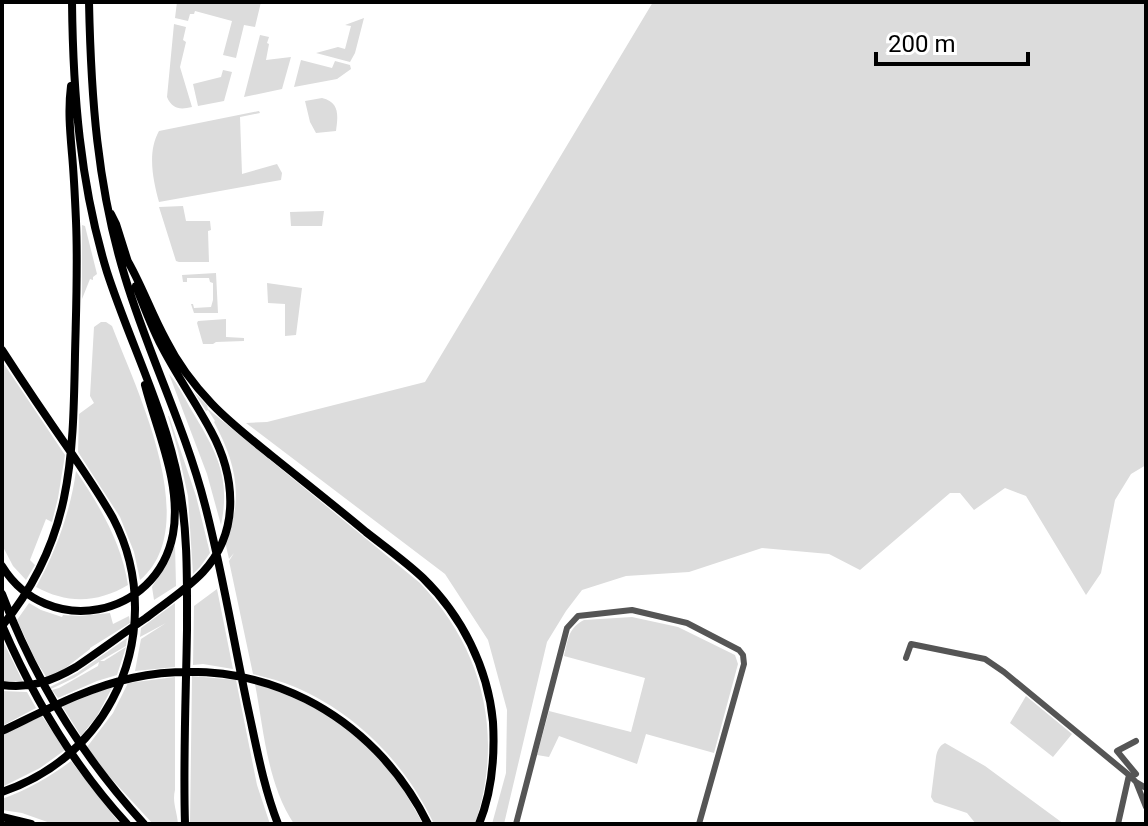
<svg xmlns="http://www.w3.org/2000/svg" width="1148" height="826" font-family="Roboto,sans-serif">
<rect width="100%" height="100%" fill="#fff"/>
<path fill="#dcdcdc" d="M177 2H261L255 27 244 25 236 58 223 55 232 21 195 11 194 14H190L188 21 175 18Z
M653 2H1146V465L1131 474 1115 500 1101 573 1086 595 1026 496 1005 488 974 510 960 493H950L860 570 829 554 762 548 689 572 626 576 582 590 566 611 547 642 504 824H492L506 773 507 710 488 640 445 574 246 423 267 422 425 382Z
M364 18 355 53 350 62 316 53 338 47 345 49 351 26 345 25Z
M174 24 186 27 183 40 186 42 180 67 192 107C180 110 172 109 167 97Z
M260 35 269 37 267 43 269 44 266 60 291 57 282 89 244 97Z
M301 60 332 68 335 61 350 65 351 69 337 79 294 87Z
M223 70 232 72 224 101 198 106 193 84 221 77Z
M322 98C340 102 338 116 336 131L316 133 310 122 305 101Z
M259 111 260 113 240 117 242 174 277 164 282 173 281 180 159 202C153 180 147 152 159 131Z
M183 206 186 221H210L211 230 208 231 209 262H179L176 261 159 207Z
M324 211 322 226H291L290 212Z
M82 225 85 226 97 274 93 277V280L90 279 82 299Z
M216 273 218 313H194L191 304H193L194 308 211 307 213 300V283L210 282 209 278H187V282H183L182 275Z
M267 283 302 288 296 335 285 336V304L268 303Z
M226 319V337L244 338V341L216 342 213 344H203L197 323 198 321Z
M101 322H106L112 326C136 389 204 526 140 580L134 552 120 517 78 452 79 414 94 403 90 396 94 327Z
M2 361 65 455 58 498 52 522 46 519 30 560 35 565 26 580 13 566 2 545Z
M169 374C178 384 185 399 192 411 216 451 231 477 221 525L207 474Z
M194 392 207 405 208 409 420 583C484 650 504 736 475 824H434C406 764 356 713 295 687 281 681 267 678 253 674L229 561 234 553 229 559C228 553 225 546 226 540 228 530 233 521 235 509 239 477 229 450 214 422L215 421 208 410 206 411Z
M168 416H169L196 496 210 553 200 567 193 574 188 496 178 451Z
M76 471C100 506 122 544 128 585 98 603 67 604 36 587 56 552 71 509 76 471Z
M175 545 176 586 154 600 152 587 168 561Z
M217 589 233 669 203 664 193 665 194 606Z
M29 603 41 610 62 617 63 615 80 616 110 613 113 624 129 616 130 623 90 648V649L59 673 47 678 36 661 17 620Z
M175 603V667L135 671 141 639 166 623 140 637 141 628Z
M632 617 678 627 735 655 738 664 714 753 646 734 637 764 559 736 549 757 537 755 549 711 631 732 645 678 564 656C568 640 568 628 584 620Z
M127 638 126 646 100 661H104L126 647 117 675 97 681 58 698 52 690 59 688 98 666 99 662 74 678 51 689 50 687 77 673Z
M2 639 23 682 2 681Z
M192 676 236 680 257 785 270 824H190Z
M175 677V790C172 802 177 811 178 824H153L107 774 87 747 113 713 128 683Z
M255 684C310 700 366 732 398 781 407 795 415 810 423 824H294C267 783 264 731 255 684Z
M113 686 97 716 81 736 62 706Z
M2 691 27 692 36 708 2 726Z
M1026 696 1072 734 1053 757 1010 723Z
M42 716 65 750 40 768 2 787V735Z
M945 743 985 766 1064 824H976L967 813 934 802 931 797 936 757C937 751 939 746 945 743Z
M71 761 120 824H53L22 813 2 810V799C27 790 50 777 71 761Z"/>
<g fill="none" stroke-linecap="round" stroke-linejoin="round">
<path stroke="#555" stroke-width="6" d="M906 658 911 644 985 659 1004 672 1129 775 1118 824
M1136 774 1117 751 1136 741
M1129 775 1136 782 1146 807
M1136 782 1146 788
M516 824 567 628 578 616 632 610 687 623 739 650 743 655 744 664 699 824"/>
<path stroke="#000" stroke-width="8" d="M72 2C73 93 80 184 107 272 130 343 165 410 179 484 188 532 187 581 187 630 186 694 183 759 185 824
M89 2C91 96 97 186 125 277 148 354 185 427 205 505 223 574 234 644 249 713 257 750 264 788 278 824
M111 214 116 224 128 262
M126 258C142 285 151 313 166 340 178 364 194 385 212 404 230 423 251 439 272 456 303 481 335 506 366 532 385 547 405 561 423 578 462 616 488 668 493 722 495 757 492 792 479 824
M2 350C24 384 47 418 70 451 85 473 100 495 113 518 143 575 142 644 112 700 88 745 49 776 2 792
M2 566C47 639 157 619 173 534 182 484 157 432 145 385
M2 594C34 679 83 757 144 824
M2 625C33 697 74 766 127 824
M2 626C72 541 73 460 75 355 76 311 78 266 76 221 75 198 74 176 72 154 70 131 68 109 71 86
M2 685C30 689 52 681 76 667 100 651 122 634 146 618 165 603 186 590 203 572 240 532 236 477 211 431 196 403 177 376 162 347 152 328 144 307 136 286
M2 731C44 711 86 688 132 678 256 651 373 713 428 824
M2 817 31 824"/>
</g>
<rect width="1148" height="826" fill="none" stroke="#000000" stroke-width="8"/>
<path d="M876 52v12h152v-12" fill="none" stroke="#000000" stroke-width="4"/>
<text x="888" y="52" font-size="24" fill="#000000" stroke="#ffffff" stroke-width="6" paint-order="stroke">200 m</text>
</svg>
